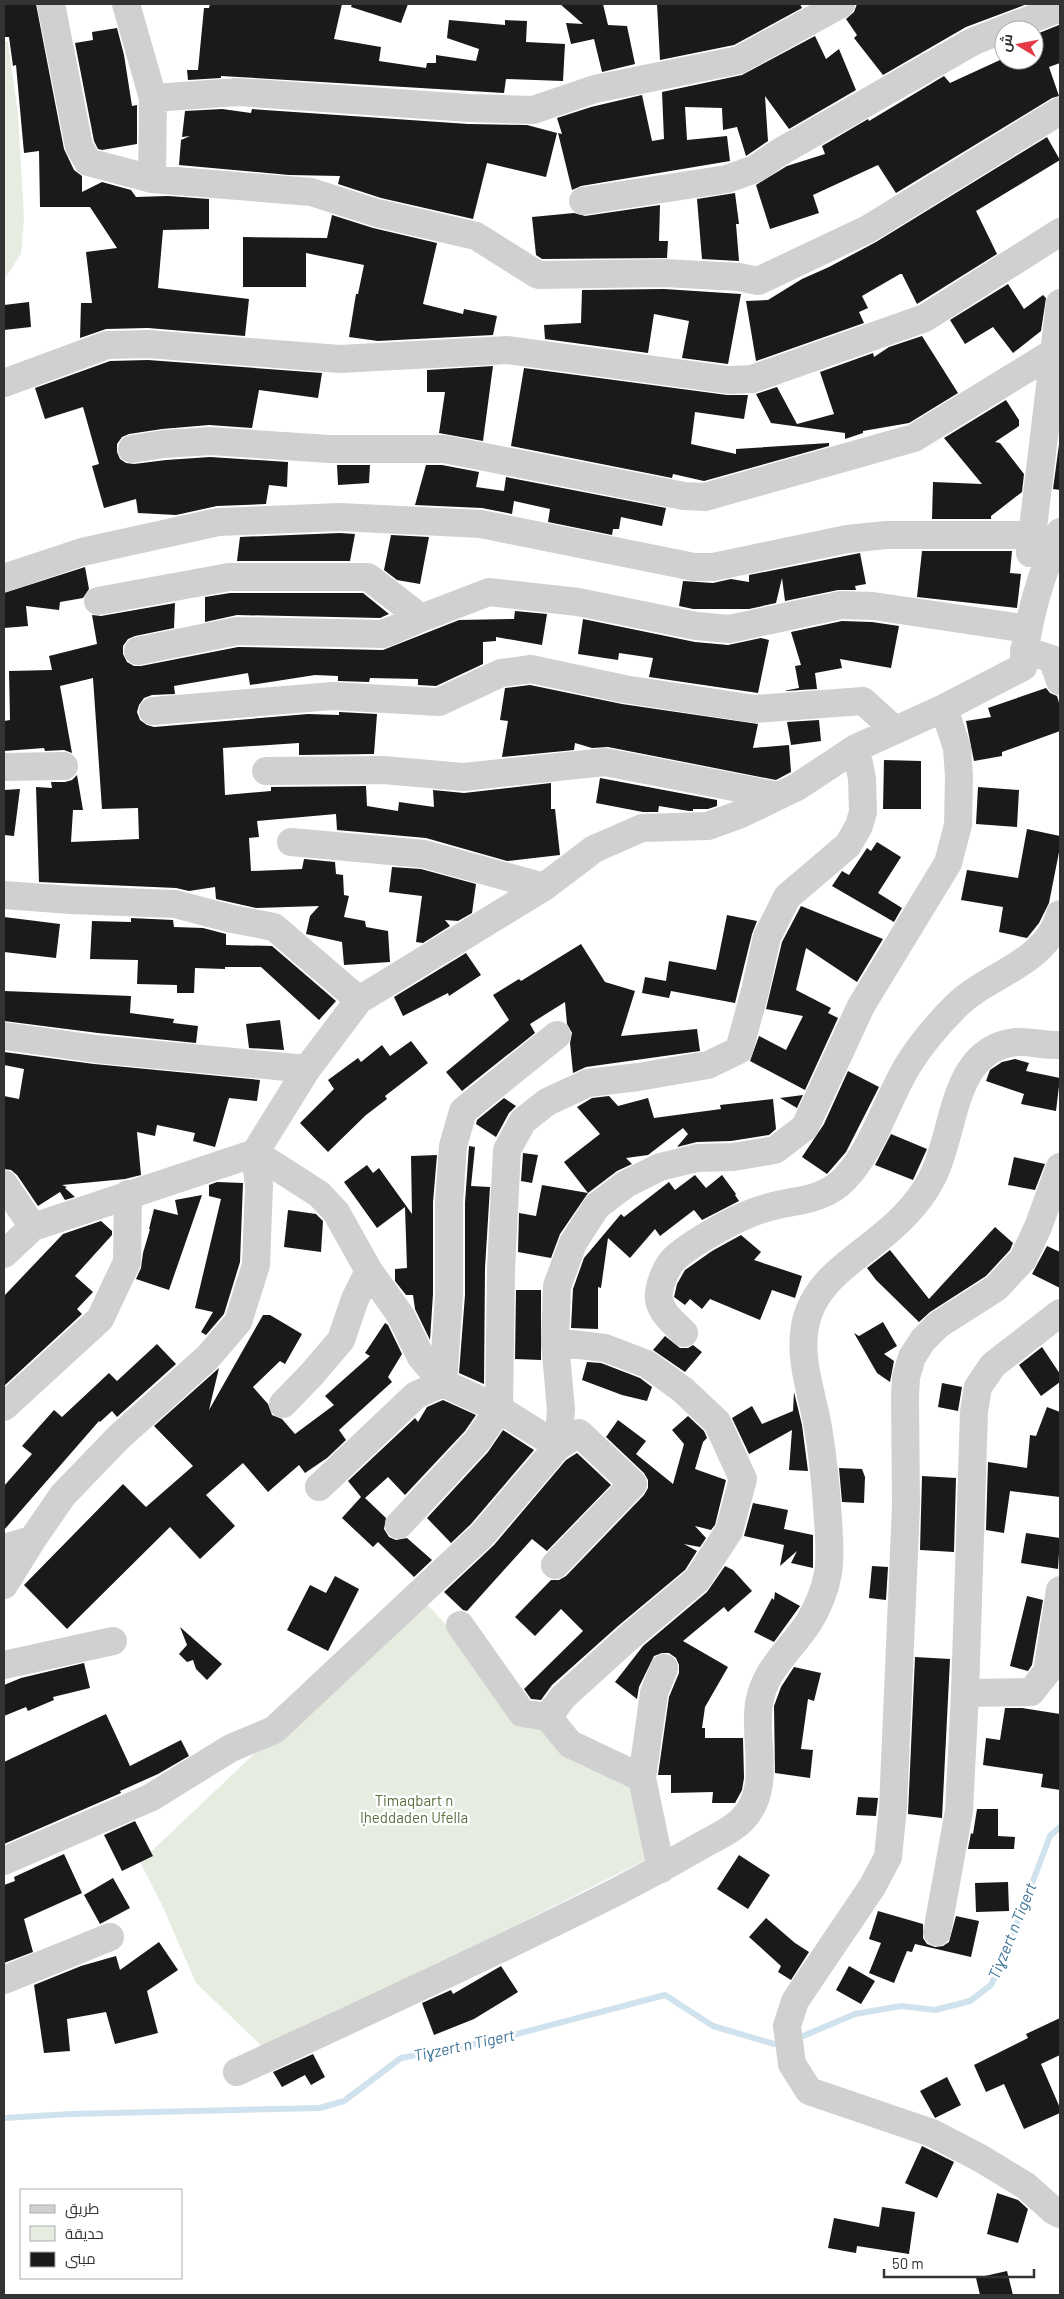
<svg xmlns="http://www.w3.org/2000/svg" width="1064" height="2299" font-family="Barlow,Cairo,sans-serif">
<rect width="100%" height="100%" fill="#fff"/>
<path fill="#e6ecdf" d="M4 41 8 42 18 115 24 218 21 254 4 280Z
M420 1597 565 1752 642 1787 647 1859 267 2051 196 1983 162 1905 140 1862Z"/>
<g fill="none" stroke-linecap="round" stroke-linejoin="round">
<path stroke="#cfe2ee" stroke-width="6" d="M796 2039 855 2014 901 2006 935 2010 970 2001 991 1985 1003 1960 1050 1836 1060 1827
M4 2118 71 2114 320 2108 344 2101 401 2058 494 2040 665 1995 713 2026 774 2044"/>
</g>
<path fill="#1a1a1a" d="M4 4H36L64 149 74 170 82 176V192L102 182 131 190 136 197 168 196 209 199V229L163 230 158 288 249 299 245 336 148 328 106 329 80 338 81 303H92L86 252 117 248 90 207H40L39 151 24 153 16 65 13 66 9 37H4Z
M210 4H342L334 39 381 47 379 61 426 68 427 63H436V55L476 61 479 49 447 38 449 20 505 25V20L527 21 526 42 565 44 563 81 506 79 504 93 221 76V78L188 80 187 70H198L204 8H209Z
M352 4H408L401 23 351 7Z
M560 4H603L608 25 627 26 635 64 602 72 594 39 571 44 566 23 583 24Z
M657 4H800L802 8 734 45 660 60Z
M857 4H1027L966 27 883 75 854 38 857 35 846 19 854 12Z
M1059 25 1060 63 1049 67 1059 96 1052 98 896 193 878 165 813 195 819 213 770 229 756 185 787 166 825 154 822 146 868 119 869 121 944 76 950 83 1000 60H1034V35Z
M117 28 124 55 132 106 137 105V144L102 150 98 149 94 141 75 43 93 40 92 32Z
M815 36 826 59 839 49 856 90 789 129 765 96 768 141 746 156 737 127 723 130 722 108 685 107 687 140 727 136 730 161 581 186 572 190 558 133 562 134 557 118 591 107 642 95 652 141 664 139 662 92 742 75Z
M222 109 251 113 252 109 468 124 527 125 557 133 546 177 487 163 473 219 381 198 338 184 340 176 289 175 179 165 181 140 190 136 182 137 185 111Z
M1047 137 1060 160 976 211 997 254 917 304 902 274H900L862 296 868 308 859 312 864 323 756 361 746 301 768 300 802 279 829 267 876 242Z
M735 193 739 224H736L739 261 702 259 697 199Z
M660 205 659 241H668L667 258 542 259 536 255 532 217 574 213 585 216Z
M332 215 373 228 437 243 423 304 463 314 464 309 497 316 493 335 378 341 349 337 356 294H358L364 265 306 253V287H243V237L327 238Z
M1008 284 1024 309 1043 295 1046 298 1041 331 1013 353 993 327 965 344 950 320Z
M664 289 741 294 728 364 682 358 689 321 654 314 648 353 545 339 544 325 581 323 582 290Z
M29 302 31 327 4 330V305Z
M922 336 958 393 909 423 863 431V433L845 439V433L771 423 756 394 777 387 797 424 834 414 820 372 873 353 874 357 889 347Z
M148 360 322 373 318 398 259 390 252 428 209 425 162 429 129 434 122 437 117 444V452L120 459 126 463 134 464 166 460 210 457 288 462 287 487 269 485 266 504 217 506 176 515 138 513 136 499 104 508 92 466 99 464 83 407 45 419 35 388 110 361Z
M493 366 483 441 439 433 445 392H427V370Z
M524 368 727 395H748L744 419 695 412 691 444 736 454V449L829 443V446L704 481 673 474 672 478 511 446Z
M1006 400 1019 420V426L995 442 1000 443 1024 474 1022 492 991 516V519H932L933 482 982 484 944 438Z
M1060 437V490L1053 489Z
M337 465H370L369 483 338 485Z
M426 465H442L479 472 476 487 504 491 506 477 666 508 662 526 621 517 619 529H613L612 535 548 522 550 509 514 501 512 514 482 508 415 505Z
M340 533 355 534 350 561H237L240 537Z
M391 535 429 537 420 584 397 580 384 570Z
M922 551H1012L1010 573 1021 574 1017 608 917 597Z
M860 553 866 584 855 586 856 590H838L785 601 782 578 776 603 749 609H693L679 606 683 581 713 583 731 579 749 582V575Z
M85 567 89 589 83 598 60 602 59 610 26 606 28 626 4 628V593Z
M230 593H363L389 614 380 618 237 615 205 622V597Z
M175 603 174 628 135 636 128 639 123 646V654L127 662 134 666H141L238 647 383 650 459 620 514 619 515 611 547 614 542 645 496 637V641L483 642V664L436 686 418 685V679L370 678 369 682 338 681V676L315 675 250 685 248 673 174 686 175 694 152 695 144 698 139 705 137 712 140 720 147 725 154 727 308 714 339 715V712L377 714 374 754 299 755V743L223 748 225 795 271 791V787L366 786 367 806 398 811 399 802 434 807 433 790 464 793 551 783V809H555L560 855 507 861 426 838 337 830 336 814 257 821 259 837 249 838 251 871 302 869 304 859 335 862 336 874 343 875 344 895 349 896 344 917 365 921 366 927 388 931 390 962 344 965 342 942 306 934 310 916 319 906 256 908 216 899 215 887 189 891 176 888 39 882 36 787 52 788 51 782H65L72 780 77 775 83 810H73L71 842 139 839 138 808 102 809 93 678 60 686 72 753 64 750 45 751 44 748 4 751V721L10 720 9 671 52 670 49 656 97 644 92 615 101 616Z
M583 619 695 642 728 645 761 638 769 640 758 693 649 677 653 658 619 653 618 660 578 654Z
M842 621 872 622 899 626 891 668 840 659 842 668 815 673 817 689 783 691 799 688 795 666 801 665 791 632Z
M530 685 622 704 758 724 753 748 789 745 791 772 776 780 608 747 592 748 575 743 574 750 502 757 508 721 500 720 505 688Z
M1046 688 1050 693 1057 696 1060 706V731L1002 752V756L974 761 966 721 991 717 988 708Z
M819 720 821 741 791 745 787 722Z
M884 760 921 761V809H883Z
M600 778 717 800V806L708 809H693V811H689L659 806 658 812H643L596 803Z
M978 787 1019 790 1017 827 976 824Z
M20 789 14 836 4 835V790Z
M1027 829 1060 836V847L1049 903 1039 923 1027 938 999 932 1003 907 961 900 967 870 1018 878Z
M877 842 901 857 878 893 902 908 894 922 832 886 842 871 849 875 867 848 871 851Z
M392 867 421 869 476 884 472 913 458 921 445 920 450 926 423 943 416 942 422 896 389 892Z
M801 906 883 939 857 982 806 948 796 990 831 1008 828 1013 838 1018 805 1090 750 1061 759 1036 786 1050 803 1016 766 1009 782 942Z
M727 915 757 921 752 934 735 1003 671 991 669 998 642 993 645 977 666 981 669 961 716 970Z
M4 917 60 924 56 958 4 952Z
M131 918 173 920 174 927 203 928 226 934V945L272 946 336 1001 319 1020 261 967H225V969L195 968 194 993H177V985L137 984 138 960 90 959 92 921 131 922Z
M581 944 605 982 635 991 621 1036 697 1029 700 1051 586 1067 573 1073 570 1043 572 1033 567 1024 565 1002 530 1024 535 1033 462 1091 446 1072 509 1020 493 995 519 979 521 981Z
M466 953 481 975 449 996 448 993 403 1016 394 997Z
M4 991 131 996 130 1013 174 1019 173 1023 198 1026 196 1043 98 1033 4 1021Z
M280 1020 284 1050 249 1048 246 1024Z
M411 1041 428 1063 385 1096 387 1099 366 1115 328 1152 300 1123 334 1089 328 1080 358 1058 361 1062 382 1045 390 1056Z
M4 1052 94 1064 260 1080 257 1101 229 1098 215 1147 193 1141 195 1133 157 1125 155 1136 137 1132 141 1175 125 1179 62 1185 67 1187 65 1188 75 1197 65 1200 60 1192 38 1206 17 1175 11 1170 4 1169V1096L19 1099 24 1069 4 1065Z
M1015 1059 1029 1063 1026 1071 1060 1078 1056 1111 1021 1104 1024 1094 986 1081 990 1070 1002 1062Z
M848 1071 879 1087 846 1152 827 1174 802 1157 824 1124Z
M803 1095 797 1108 780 1098Z
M609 1096 618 1106 648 1098 654 1118 721 1109 720 1105 773 1099 776 1129 769 1135 731 1141 697 1142 677 1147 688 1134 683 1128 648 1155 626 1158 632 1164 617 1171 588 1193 564 1162 600 1134 577 1107 592 1098Z
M504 1098 516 1106 509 1113 496 1137 476 1124 477 1120Z
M891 1134 927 1149 913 1180 875 1165Z
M469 1146 475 1147 471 1186 490 1187 485 1268 484 1384 459 1373 465 1295V1203Z
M523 1153 538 1155 532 1183 521 1181Z
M437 1155 433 1202V1294L430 1340 415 1309 413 1295H406L395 1281V1269L407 1268 405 1207 377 1228 344 1182 367 1165 373 1173 379 1168 412 1214 411 1156Z
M1014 1157 1045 1164 1035 1190 1008 1185Z
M695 1175 706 1188 722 1175 736 1194 735 1195 739 1201 702 1220 694 1210 660 1236 655 1229 630 1258 608 1238 601 1288 598 1287V1329L571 1328 573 1289 584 1258 621 1214 624 1217 669 1182 675 1190Z
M217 1182 243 1183 240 1262 224 1314 206 1335 201 1332 213 1312 195 1308 221 1199 209 1196V1185Z
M542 1185 588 1193 560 1234 551 1258 518 1252 519 1213 536 1216Z
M202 1195 169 1290 136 1279 141 1268 143 1253 150 1229H149L154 1209 178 1215 175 1200Z
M288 1210 316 1214 323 1221 321 1252 284 1247Z
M101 1221 112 1231V1235L75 1276 93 1292 77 1309 82 1314 4 1386V1296L63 1234Z
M995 1227 1013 1243 1010 1250 986 1276 930 1312 919 1322 876 1280 867 1268 890 1250 929 1299Z
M741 1235 761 1252 754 1260 802 1276 795 1298 772 1290 760 1320 710 1299 702 1309 690 1299 685 1305 674 1297 677 1284 685 1270 712 1251Z
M1047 1246 1060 1252V1288L1032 1274Z
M516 1290H541V1360L515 1359Z
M263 1315H270L302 1334 285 1364 280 1361 253 1387 268 1404 272 1415 282 1419 295 1434 334 1405 325 1396 370 1356 365 1353 385 1323 388 1325 402 1354 388 1377 392 1382 339 1430 346 1440 327 1458 305 1473 299 1465 268 1492 243 1463 206 1495 235 1526 200 1559 170 1527 67 1629 24 1585 123 1484 146 1507 193 1466 154 1426 219 1368 209 1410Z
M883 1322 897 1346 884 1354 894 1361 890 1382 877 1373 854 1333 859 1336Z
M665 1336 680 1348H688L693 1345 702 1352 685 1372 653 1350Z
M157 1344 176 1364 117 1417 112 1411 100 1422 99 1421 4 1530V1486L32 1454 22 1446 54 1410 62 1417 109 1373 117 1381Z
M1042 1347 1060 1374V1382L1041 1396 1019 1365Z
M587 1362 601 1363 640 1378 652 1387 647 1401 622 1395 582 1380Z
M942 1383 962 1387 958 1411 938 1407Z
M794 1392 802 1425 808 1471 789 1470 792 1430 749 1454 732 1418 752 1406 762 1424 793 1411Z
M443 1400 476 1415 465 1431 405 1495 388 1477 365 1498 386 1518 384 1529 389 1537 396 1540 407 1538 432 1560 414 1577 378 1542 373 1547 342 1518 361 1497 348 1481 415 1418 418 1422 427 1407Z
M1047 1407 1060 1412V1497L1010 1491 1004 1533 986 1530 988 1462 1027 1468 1030 1435 1036 1436Z
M688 1416 704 1431 707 1438 703 1442 695 1469 726 1480 715 1525 711 1530 695 1526 706 1538 700 1547 684 1544 697 1551 685 1570 618 1626 552 1685 541 1700 531 1699 524 1689 583 1631 561 1609 535 1636 515 1617 551 1580H559L566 1576 644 1495 648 1488V1480L644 1473 606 1437 618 1420 646 1441 636 1454 673 1484 684 1444 672 1430Z
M503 1430 534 1450 471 1524 451 1543 427 1518 488 1452Z
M577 1453 611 1485 547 1551 532 1539 467 1611 463 1610 444 1592 494 1545 566 1460Z
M839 1468 862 1469 865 1477 864 1503 842 1502Z
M922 1476 956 1478 954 1552 920 1550Z
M753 1503 788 1510 784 1529 813 1535V1568L791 1563 797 1551 780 1566 784 1545 744 1536Z
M1026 1533 1060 1538 1058 1569 1021 1563Z
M725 1566 733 1570 752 1591 728 1612 724 1607 683 1641 728 1667 705 1707 702 1728H705V1738H743L744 1778 742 1790 735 1803H712L713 1792 671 1793V1775H658L669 1697 679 1673V1665L676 1658 669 1653H662L654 1656 639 1687 637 1699 615 1682 643 1646 707 1592Z
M872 1566 888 1567 886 1600 869 1598Z
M335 1576 359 1589 328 1651 287 1630 310 1585 326 1593Z
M775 1592 800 1606 774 1642 754 1632 772 1598 774 1600Z
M1027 1596 1043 1600 1032 1665 1028 1671 1010 1666Z
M180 1627 222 1664 207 1680 196 1669 193 1660 187 1662 179 1654 187 1645Z
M915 1657 950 1659 942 1818 908 1814Z
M84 1663 90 1688 53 1697 54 1700 28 1711 26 1707 4 1716V1685L21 1678Z
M794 1667 821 1673 814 1701 808 1699 801 1749 813 1750 810 1778 775 1773 774 1706 781 1687Z
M1005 1708H1022L1060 1714V1790L1041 1787 1043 1774 983 1765 986 1738 1000 1740Z
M106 1714 130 1766 181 1740 189 1756 158 1774 120 1791 121 1793 4 1844V1762Z
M858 1797 878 1798 876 1816 856 1815Z
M977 1809H998V1836L1015 1837 1014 1849H968L971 1833 973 1834Z
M135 1821 153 1856 122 1871 104 1835Z
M64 1854 82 1893 24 1919 33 1952 4 1963V1885L15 1881 14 1877Z
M739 1855 770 1875 748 1909 717 1889Z
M113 1878 130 1908 100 1924 84 1895Z
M1008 1882 1009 1911 976 1912 975 1883Z
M878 1911 923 1924V1938L927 1944 935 1947 943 1946 949 1942 956 1916 979 1921 971 1957 915 1944 912 1952 907 1951 894 1983 869 1973 881 1943 869 1939Z
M766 1918 795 1943 809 1952 791 1980 778 1972 781 1966 749 1937Z
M159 1942 178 1970 147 1991 158 2033 115 2044 106 2012 67 2019 70 2051 44 2053 34 1985 81 1966 116 1956 120 1970Z
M501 1966 518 1992 474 2019 434 2035 422 2003 451 1990 453 1994Z
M849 1966 875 1981 861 2004 836 1990Z
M1060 2018V2055L1041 2064 1060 2108V2113L1024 2129 1004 2084 986 2092 974 2065 1028 2038 1026 2034Z
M313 2054 325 2077 311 2085 305 2075 282 2087 273 2072Z
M947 2077 961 2105 935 2118 920 2091Z
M922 2146 954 2162 937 2198 905 2183Z
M997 2193 1018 2200 1028 2209 1018 2243 987 2234Z
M882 2207 915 2212 909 2254 857 2246 856 2253 828 2248 834 2218 879 2227Z
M1007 2271 1013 2295H980L976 2278Z"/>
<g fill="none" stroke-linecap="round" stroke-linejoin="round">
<path stroke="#d0d0d0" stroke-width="28" d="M51 4 79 146 88 162 152 179 311 192 377 213 476 236 538 275 664 273 739 277 758 281 868 229 1060 111
M126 4 153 98 238 92 469 108 533 110 595 89 739 60 841 4
M152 179 153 98
M583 201 727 179 755 169 780 152 974 41 1060 8
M4 383 107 345 148 344 340 359 508 350 729 380 752 379 925 318 1060 232
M132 449 164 444 210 441 329 449H444L684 496 705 497 914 438 1054 352
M1030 553 1060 303
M4 578 82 552 218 522 340 517 481 524 694 567H713L847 539 886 535H1032
M98 601 229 577H368L421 618 489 592 578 602 696 626 729 629 841 605 873 606 1028 629
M1024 650 1052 659 1060 681
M138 651 237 631 383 634 421 618
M153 711 332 696 439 702 501 673 531 669 624 689 755 709 863 701 895 730
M4 767 64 766
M266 771 383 770 463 777 605 762 779 796
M291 842 424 854 544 887
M4 895 71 900 175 904 232 919 274 927 359 1000
M4 1036 96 1049 307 1069
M1060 1167 1038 1227 1023 1259 996 1288 938 1325 923 1340 912 1357 906 1377 905 1397 906 1506 893 1807 888 1857 872 1887 795 2001 787 2026 792 2064 809 2091 932 2133 980 2158 1026 2186 1054 2211 1060 2214
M4 1184 33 1227 255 1153 319 1194 336 1212 369 1271 401 1316 421 1357 443 1383 499 1409 558 1446 561 1410 555 1342 557 1286 573 1243 597 1206 626 1184 660 1167 697 1158 733 1157 775 1150 805 1127 861 1006 948 863 958 825 959 776 957 748 944 708
M4 1254 33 1227
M684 1333C674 1323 662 1314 659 1300 657 1288 666 1267 674 1259 692 1242 739 1216 763 1209 788 1200 815 1203 838 1185 870 1159 886 1101 908 1065 921 1044 938 1024 955 1007 988 973 1046 965 1060 914
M283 1404 312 1374 341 1340 355 1299 369 1271
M4 1407 100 1319 127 1262 128 1194
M319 1487 416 1395 443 1383 449 1295V1202L453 1146 463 1111 557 1035
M399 1525 477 1441 499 1409 501 1269 507 1150 523 1121 547 1102 588 1083 638 1077 708 1065 739 1050 755 991 767 937 787 897 848 845 859 826 863 812 862 779 856 748
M4 1548 32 1540 63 1495 119 1437 208 1357 238 1322 256 1265 259 1186 255 1153 307 1069 359 1000 544 887 594 849 642 828 708 826 741 814 797 787 856 748 944 708 1023 667C1027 621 1041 574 1060 532
M4 1585 32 1540
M460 1625 522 1713 548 1717 570 1744 642 1778 661 1869
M4 1665 113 1641
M965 1693 1031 1692 1047 1672 1060 1590
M548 1717 563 1697 628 1638 697 1580 729 1531 743 1479 717 1422 683 1390 647 1364 605 1348 555 1342
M642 1778 654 1693 664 1668
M4 1861 150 1798 231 1748 274 1730 482 1535 558 1446 579 1433 633 1484 555 1565
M937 1932 959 1811 965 1693 974 1412 978 1387 993 1365 1060 1313
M4 1980 110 1937
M237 2072C364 2013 493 1954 618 1891 647 1876 676 1860 704 1844 717 1837 732 1830 742 1820 773 1788 753 1743 759 1704 764 1669 791 1650 809 1622 818 1607 825 1590 828 1573 831 1555 829 1537 828 1520 826 1487 823 1455 817 1422 811 1391 799 1359 805 1326 813 1283 850 1263 881 1237 902 1220 923 1198 934 1174 956 1128 952 1049 1016 1042 1030 1041 1046 1046 1060 1045"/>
</g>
<g text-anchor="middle" stroke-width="5" stroke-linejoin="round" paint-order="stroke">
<g font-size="15" fill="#56703f" stroke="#fff">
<text x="414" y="1806">Timaqbart n<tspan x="414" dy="17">Iḥeddaden Ufella</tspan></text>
</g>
<g font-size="16" font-style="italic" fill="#3f7597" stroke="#fff">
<text transform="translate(1012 1931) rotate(-68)" y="6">Tiɣzert n Tigert</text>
<text transform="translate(464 2045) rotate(-12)" y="6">Tiɣzert n Tigert</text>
</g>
</g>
<rect width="1064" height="2299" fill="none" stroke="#333333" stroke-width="10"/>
<rect x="20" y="2189" width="162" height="90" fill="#ffffff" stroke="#adadad"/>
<rect x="30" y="2205" width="25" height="8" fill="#d0d0d0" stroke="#adadad"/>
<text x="65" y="2214" font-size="15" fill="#333333">طريق</text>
<rect x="30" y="2226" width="25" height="15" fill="#e6ecdf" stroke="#adadad"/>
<text x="65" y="2239" font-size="15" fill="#333333">حديقة</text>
<rect x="30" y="2252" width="25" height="15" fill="#1a1a1a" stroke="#adadad"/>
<text x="65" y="2264" font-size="15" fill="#333333">مبنى</text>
<g transform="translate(1019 45) rotate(280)"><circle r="24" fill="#ffffff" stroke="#adadad"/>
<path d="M0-4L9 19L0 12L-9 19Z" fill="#e63946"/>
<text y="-8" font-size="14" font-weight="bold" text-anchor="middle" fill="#333333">ش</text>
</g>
<path d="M884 2269v8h150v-8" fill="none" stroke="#333333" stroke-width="2.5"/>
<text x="892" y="2269" font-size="15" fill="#333333" stroke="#ffffff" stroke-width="4" paint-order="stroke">50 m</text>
</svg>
